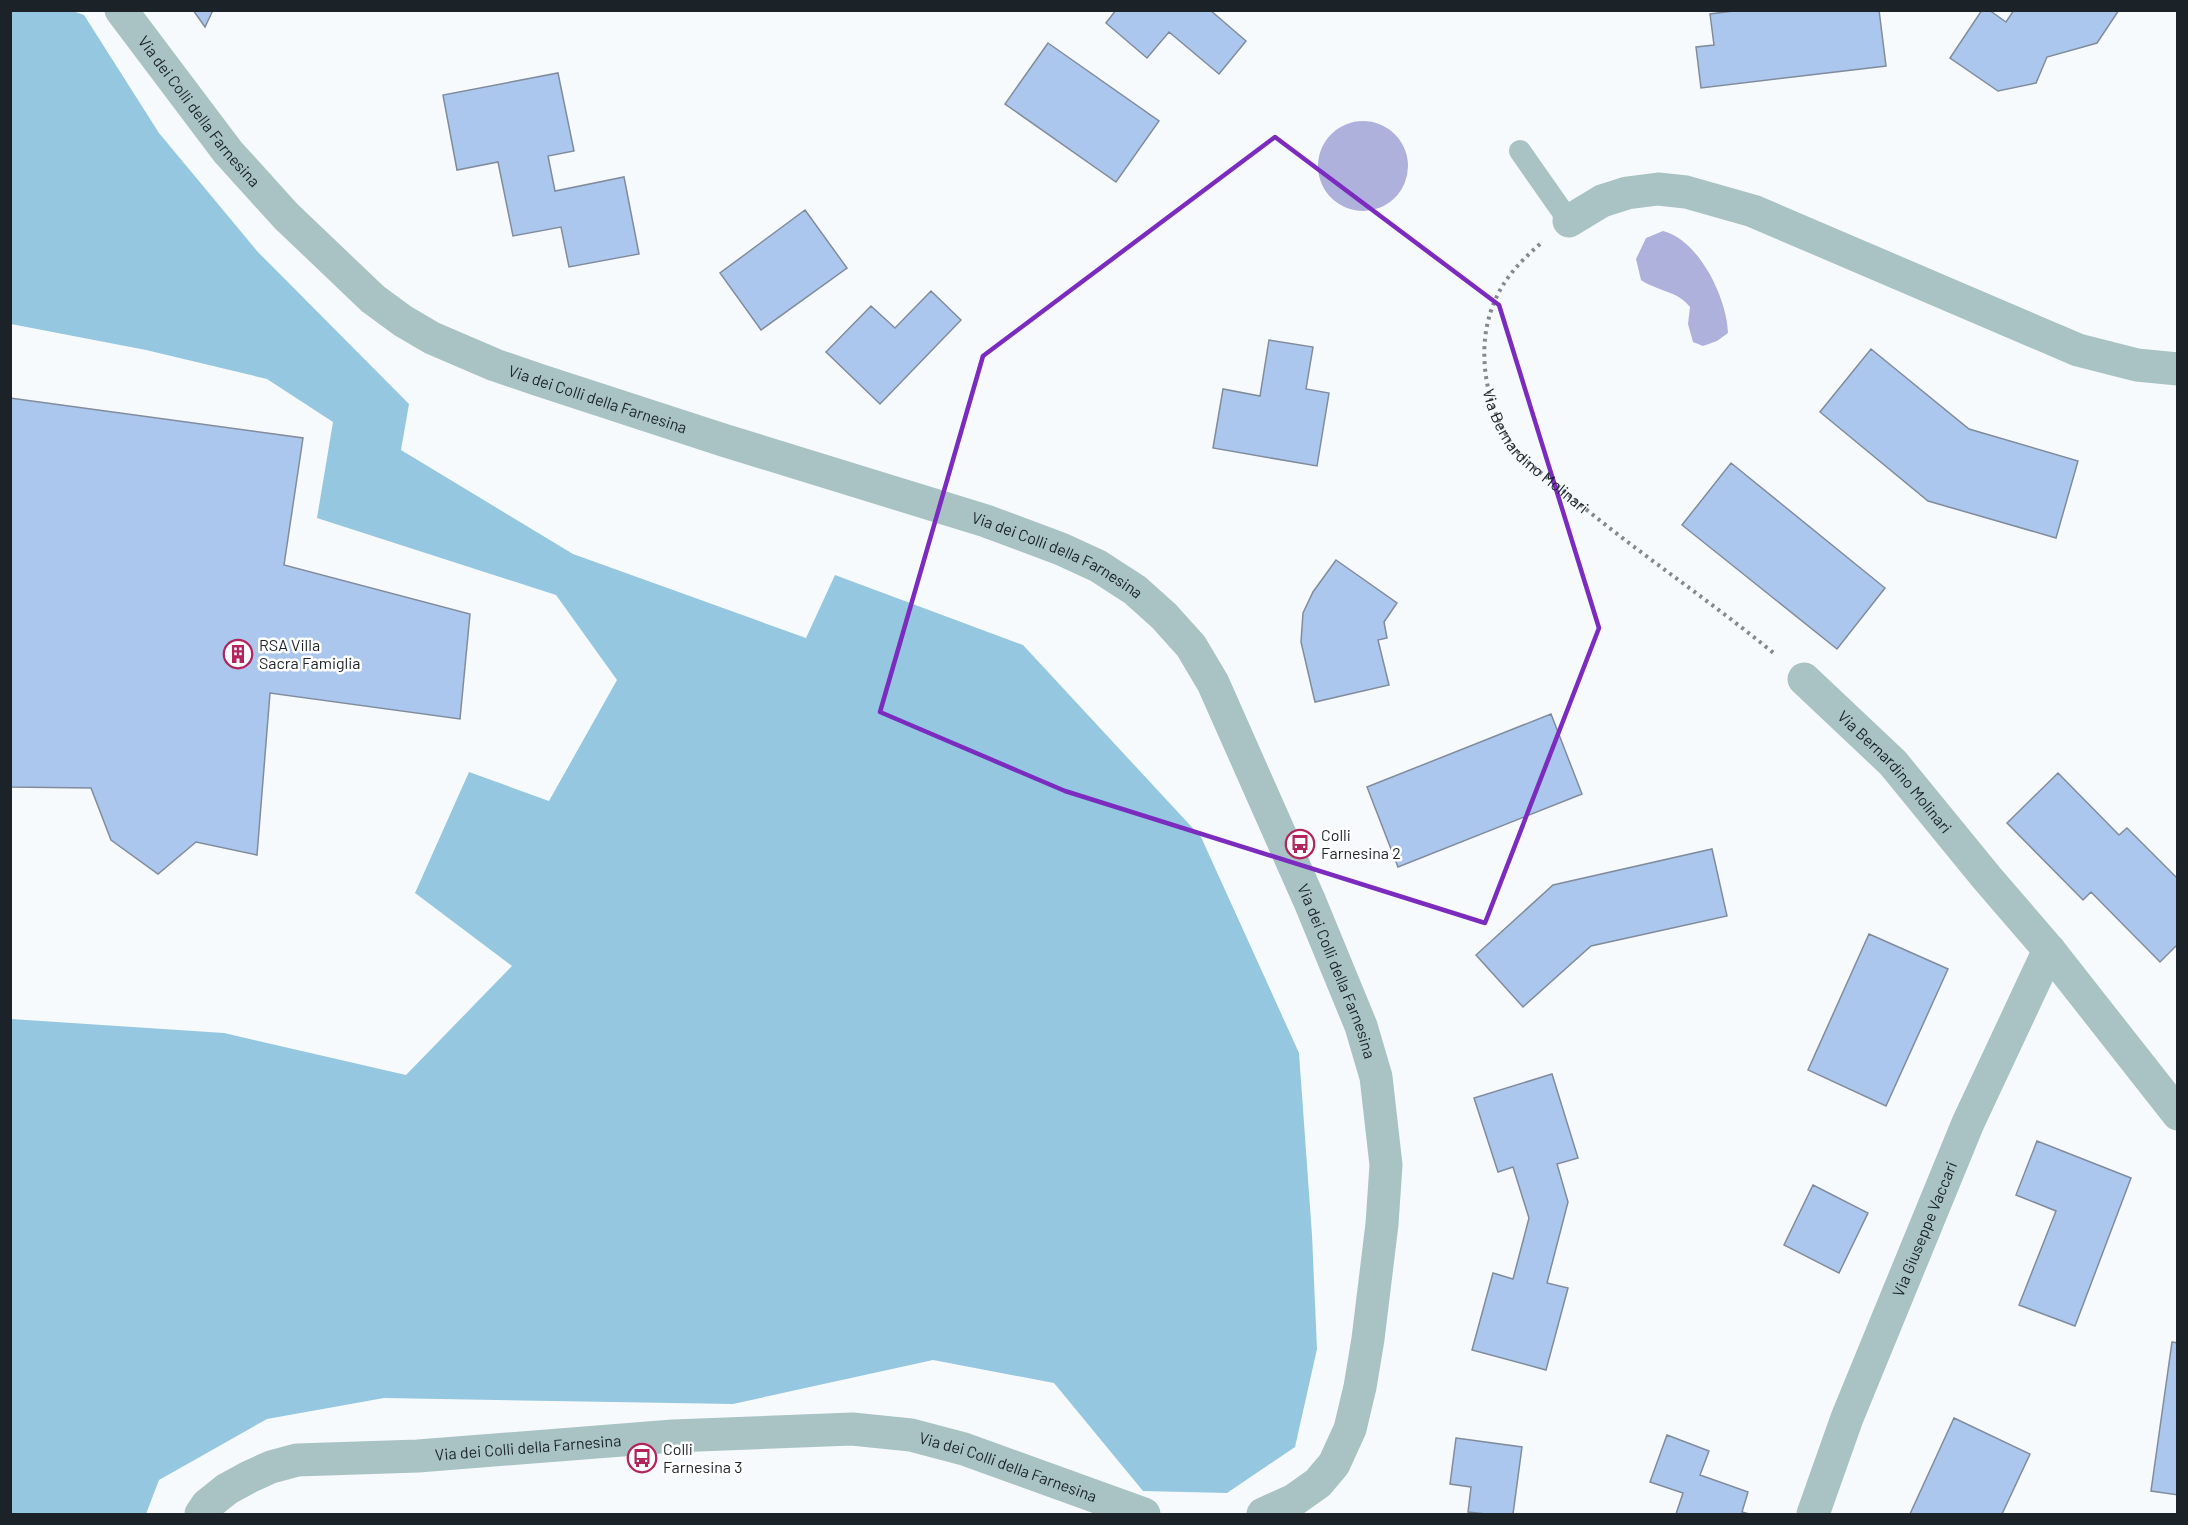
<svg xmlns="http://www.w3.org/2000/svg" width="2188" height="1525" font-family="Barlow,sans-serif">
<rect width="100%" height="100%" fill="#f6fafd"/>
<path fill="#95c7e0" d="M11 10 73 11 84 15 159 133 257 251 409 404 401 450 573 554 806 638 835 575 1023 645 1201 837 1299 1053 1312 1235 1317 1349 1295 1447 1227 1493 1143 1491 1054 1383 933 1360 733 1404 384 1398 267 1419 159 1480 146 1514H11V1019L224 1033 406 1075 512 966 415 893 469 772 549 801 617 680 556 595 317 518 333 422 267 379 146 350 11 324Z"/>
<path fill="#afb1dd" d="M1318 166a45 45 0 1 1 90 0a45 45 0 1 1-90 0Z
M1663 231C1699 240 1727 298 1728 333L1717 341 1703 346 1693 342 1688 324 1690 307C1678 291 1657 291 1641 280L1636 259 1646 238Z"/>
<path fill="#acc7ee" stroke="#808c9c" stroke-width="1.5" d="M193 10H213L205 27Z
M1116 10H1210L1246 41 1219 74 1169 32 1147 58 1106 23Z
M1741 10H1879L1886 66 1701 88 1696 47 1714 45 1710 14Z
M1982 10H1989L2006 22 2014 10H2119L2097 43 2047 57 2036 83 1998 91 1950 58Z
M1048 43 1159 121 1116 182 1005 104Z
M558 73 574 151 548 156 555 191 624 177 639 254 569 267 561 227 513 236 498 162 457 170 443 95Z
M805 210 847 268 761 330 720 273Z
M931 291 961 320 880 404 826 352 871 306 895 328Z
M1269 340 1313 347 1306 389 1329 393 1317 466 1213 448 1223 389 1260 396Z
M1871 349 1969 429 2078 461 2056 538 1928 501 1820 412Z
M10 398 303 438 284 565 470 614 460 719 270 693 257 855 196 842 158 874 111 840 91 788 10 787Z
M1731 463 1885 588 1837 649 1682 525Z
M1336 560 1397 603 1384 622 1387 638 1378 640 1389 685 1315 702 1301 642 1303 613 1313 592Z
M1551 714 1582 794 1398 867 1367 787Z
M2058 773 2119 835 2127 828 2178 879V944L2160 962 2091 892 2083 900 2007 823Z
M1712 849 1727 916 1591 946 1523 1007 1476 955 1553 885Z
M1869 934 1948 969 1886 1106 1808 1070Z
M1552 1074 1578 1158 1557 1164 1568 1202 1547 1283 1568 1288 1546 1370 1472 1350 1493 1273 1513 1279 1529 1218 1513 1167 1498 1172 1474 1098Z
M2037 1141 2131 1178 2075 1326 2019 1305 2056 1211 2016 1195Z
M1813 1185 1868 1213 1839 1273 1784 1245Z
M2172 1342 2178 1343V1495L2151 1491Z
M1954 1418 2030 1454 2002 1514H1910Z
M1667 1435 1709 1451 1700 1475 1748 1492 1742 1512 1749 1514H1676L1683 1493 1650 1482Z
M1456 1438 1522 1447 1513 1514H1486L1468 1512 1471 1487 1450 1484Z"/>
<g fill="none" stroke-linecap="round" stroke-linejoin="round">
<path stroke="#83898d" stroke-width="4" stroke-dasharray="3 4.5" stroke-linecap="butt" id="s1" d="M1540 244C1523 259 1507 275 1497 296 1474 343 1484 404 1513 446 1523 461 1550 479 1564 491 1632 549 1707 598 1776 655"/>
<path stroke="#a9c3c5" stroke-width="22" d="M1520 151 1569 221"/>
<g stroke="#a9c3c5" stroke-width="33">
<path d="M1569 221 1602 201 1627 193 1658 189 1686 192 1753 211 2078 350 2137 365 2178 369"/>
<path id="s2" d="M1804 679 1893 763 1987 878 2049 950 2178 1114"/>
<path id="s3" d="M1813 1514 1847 1418 1968 1123 2049 950"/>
</g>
<g stroke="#a9c3c5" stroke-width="33">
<path id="s4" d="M121 10 228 152 286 216 373 299 403 321 432 338 495 365 539 380 723 440 986 521 1061 549 1098 566 1135 590 1164 616 1191 646 1213 683 1310 902 1361 1026 1376 1077 1386 1165 1382 1224 1368 1339 1360 1387 1350 1429 1334 1464 1318 1483 1294 1500 1263 1514"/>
<path id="s5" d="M201 1514 207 1505 227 1489 249 1477 271 1467 297 1460 418 1456 673 1436 852 1429 911 1435 964 1449 1144 1514"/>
</g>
</g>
<path fill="none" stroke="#7b2cbf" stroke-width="4.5" stroke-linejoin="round" d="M1275 137 1499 305 1599 628 1485 923 1065 791 880 712 983 356Z"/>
<defs>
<g id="building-ring" transform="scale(1.5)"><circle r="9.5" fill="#fff" stroke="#b2245b" stroke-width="1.5"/><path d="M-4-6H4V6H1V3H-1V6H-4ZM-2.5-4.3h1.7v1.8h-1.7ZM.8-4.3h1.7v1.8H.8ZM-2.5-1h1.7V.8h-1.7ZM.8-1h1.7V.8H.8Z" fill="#b2245b"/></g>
<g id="bus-ring" transform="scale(1.5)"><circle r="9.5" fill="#fff" stroke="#b2245b" stroke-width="1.5"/><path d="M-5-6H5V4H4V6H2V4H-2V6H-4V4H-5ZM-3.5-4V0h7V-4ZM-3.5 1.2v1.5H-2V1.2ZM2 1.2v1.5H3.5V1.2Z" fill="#b2245b"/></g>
</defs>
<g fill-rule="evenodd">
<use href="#building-ring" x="238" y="654"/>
<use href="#bus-ring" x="1300" y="844"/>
<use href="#bus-ring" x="642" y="1458"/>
</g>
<g text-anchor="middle" stroke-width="5" stroke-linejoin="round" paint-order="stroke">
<g font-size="16" fill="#1b2328" stroke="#fff">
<text dy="6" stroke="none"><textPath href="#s4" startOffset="128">Via dei Colli della Farnesina</textPath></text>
<text dy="6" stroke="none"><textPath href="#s4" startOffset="632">Via dei Colli della Farnesina</textPath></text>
<text dy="6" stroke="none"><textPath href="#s1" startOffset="243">Via Bernardino Molinari</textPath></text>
<text dy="6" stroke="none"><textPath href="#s4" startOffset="1118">Via dei Colli della Farnesina</textPath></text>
<text dy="6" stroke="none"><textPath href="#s2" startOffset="130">Via Bernardino Molinari</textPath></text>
<text dy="6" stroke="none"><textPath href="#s4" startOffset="1640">Via dei Colli della Farnesina</textPath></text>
<text dy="6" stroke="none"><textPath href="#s3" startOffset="306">Via Giuseppe Vaccari</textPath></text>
<text dy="6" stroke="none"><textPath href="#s5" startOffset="344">Via dei Colli della Farnesina</textPath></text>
<text dy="6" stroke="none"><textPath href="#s5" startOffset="830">Via dei Colli della Farnesina</textPath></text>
</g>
<g font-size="16" fill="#1b2328" stroke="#fff" text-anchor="start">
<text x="259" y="651">RSA Villa<tspan x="259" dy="18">Sacra Famiglia</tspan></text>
<text x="1321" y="841">Colli<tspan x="1321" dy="18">Farnesina 2</tspan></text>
<text x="663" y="1455">Colli<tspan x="663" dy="18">Farnesina 3</tspan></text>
</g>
</g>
<rect width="2188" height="1525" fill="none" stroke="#1b2328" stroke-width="24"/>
</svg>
